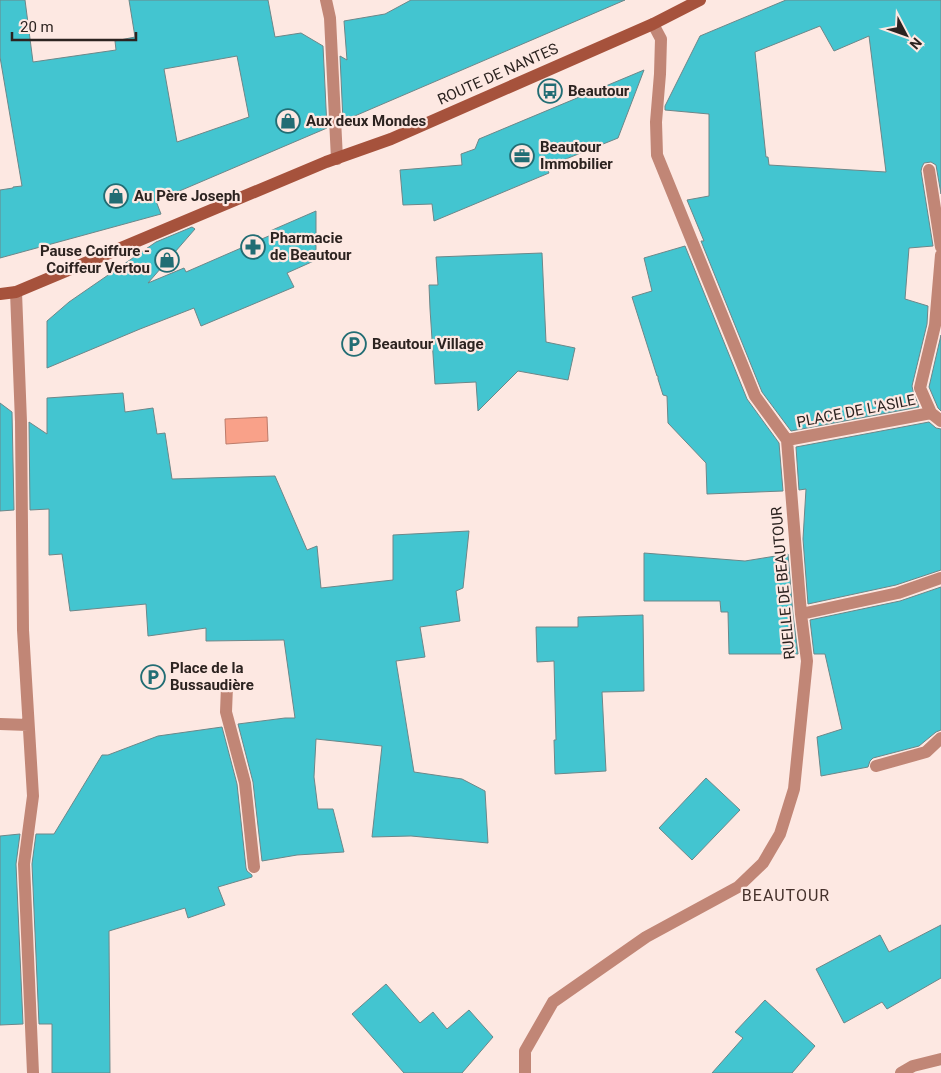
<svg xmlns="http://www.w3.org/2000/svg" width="941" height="1073" font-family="Roboto,sans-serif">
<rect width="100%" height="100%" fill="#fde8e2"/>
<path fill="#f9a189" stroke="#bc7b6a" d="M267 417 268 441 226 444 225 419Z"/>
<path fill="#43c5d0" stroke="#6c8789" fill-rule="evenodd" d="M0 0H25L33 62 116 50 115 41 135 37 129 0H268L275 37 301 33 323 46 327 128 156 201 161 214 0 258V190L13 188V187L22 186 0 57ZM237 56 249 117 177 142 164 69Z
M411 0H625L343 121 340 56 347 60 344 21 385 14Z
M786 0H941V194L936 165 931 162 924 163 922 167 921 171 933 246 909 248 905 299 928 306 927 324 912 386 913 391 919 407 791 431 762 392 701 241H704L687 200 709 196V114L665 110V106L700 36ZM820 26 834 51 869 36 886 172 769 165 768 157H766L755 52Z
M644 70 618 138 546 167 549 173 434 221 432 204 403 205 400 170 462 165 461 154 475 149 479 139Z
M316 211V260L287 273 294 287 201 326 194 308 140 329 47 368V321L69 302 156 242 192 227 195 229 148 283 184 268 186 272 271 235 270 231Z
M685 246 747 399 779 443 783 491 707 494 706 463 668 423 667 396 663 395 658 379V376H657L632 297 652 291 644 258Z
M542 253 546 342 575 348 568 380 518 371 478 411 476 382 435 384 430 309 429 285H438L436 257Z
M941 335V411L938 408 929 387Z
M123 393 125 412 153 408 157 434 165 433 172 479 275 476 307 550 317 546 321 588 393 580V535L469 531 463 588 456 591 460 621 420 627 425 657 396 661 414 772 462 779 485 791 488 843 411 836 372 837 382 746 316 739 314 777 318 809H333L344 852 297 855 262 861 253 782 238 724 285 718H295L284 640 206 641V628L148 636 146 604 70 611 62 554 49 555V509L30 510 29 422 47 434V398Z
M0 403 12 412 14 510 0 511Z
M929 422 936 428 941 429V570L896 585 808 604 803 539 806 489 799 490 796 447Z
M644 553 745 561 788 554 793 615 798 654H729L728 612H721L720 601H644Z
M941 587V730L936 732 919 746 873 758 870 761 868 767 821 776 817 737 842 729 825 654H814L810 620 900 601Z
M643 615 644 691 602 692 606 771 555 774 554 740H556L554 661 537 662 536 627H578V617Z
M222 727 237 784 246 868 247 871 252 875V877L218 887 225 905 188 918 185 908 109 931 110 1073H52V1024H39L32 864 36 834H54L102 755H108L158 736Z
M706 778 740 810 692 860 659 828Z
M20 834 16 864 23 1024 0 1025V836Z
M941 925V978L887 1009 882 1002 844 1023 816 969 880 935 889 952Z
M386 984 420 1023 433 1012 447 1029 469 1010 493 1037 462 1073H404L352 1014Z
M765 1000 815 1046 792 1073H712L743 1038 735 1032Z"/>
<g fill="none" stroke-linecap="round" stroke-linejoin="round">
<path stroke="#c18676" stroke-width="12" d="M326 0 330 18 337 159
M227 686 226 712 245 783 254 867"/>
<path stroke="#c18676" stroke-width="12" d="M929 170 941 247
M16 292 21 422 23 630 33 796 24 864 33 1073
M931 413 920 388 935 325 941 255
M787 440 931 413 941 421
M801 614 898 593 941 578
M0 724 28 725
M876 766 926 752 941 738
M525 1073V1051L553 1002 646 937 738 887 763 863 780 834 794 789 807 661 801 614 787 440 755 396 657 155 656 122 660 74 661 39 653 24
M901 1073 913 1066 941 1059"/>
<path stroke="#a6523c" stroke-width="12" d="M0 294 16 292 326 162 391 139 653 24 700 0"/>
</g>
<defs>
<g id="bus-ring" transform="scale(1.25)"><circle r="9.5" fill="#fde8e2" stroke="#226d74" stroke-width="1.5"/><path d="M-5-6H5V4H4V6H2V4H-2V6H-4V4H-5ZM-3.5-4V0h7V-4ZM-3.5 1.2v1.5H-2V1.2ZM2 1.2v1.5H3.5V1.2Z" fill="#226d74"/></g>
<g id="shop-ring" transform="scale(1.25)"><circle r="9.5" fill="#fde8e2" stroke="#226d74" stroke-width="1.5"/><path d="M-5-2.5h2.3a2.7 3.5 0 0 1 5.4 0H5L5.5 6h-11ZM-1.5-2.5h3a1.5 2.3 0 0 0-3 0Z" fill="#226d74"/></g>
<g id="office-ring" transform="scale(1.25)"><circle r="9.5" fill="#fde8e2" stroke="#226d74" stroke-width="1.5"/><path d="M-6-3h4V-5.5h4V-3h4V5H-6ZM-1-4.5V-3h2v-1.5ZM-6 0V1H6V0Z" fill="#226d74"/></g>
<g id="pharmacy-ring" transform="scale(1.25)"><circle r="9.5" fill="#fde8e2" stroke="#226d74" stroke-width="1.5"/><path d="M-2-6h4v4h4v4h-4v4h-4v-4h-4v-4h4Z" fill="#226d74"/></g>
<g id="parking-ring" transform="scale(1.25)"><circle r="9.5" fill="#fde8e2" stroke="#226d74" stroke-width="1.5"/><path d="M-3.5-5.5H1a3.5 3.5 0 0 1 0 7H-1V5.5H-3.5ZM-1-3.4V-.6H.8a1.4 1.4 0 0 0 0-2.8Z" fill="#226d74"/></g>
</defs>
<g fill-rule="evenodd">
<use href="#bus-ring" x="550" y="91"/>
<use href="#shop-ring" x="288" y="121"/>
<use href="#office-ring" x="522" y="156"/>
<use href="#shop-ring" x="116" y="196"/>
<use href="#pharmacy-ring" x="253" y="247"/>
<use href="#shop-ring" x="167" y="260"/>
<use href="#parking-ring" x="354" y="344"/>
<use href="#parking-ring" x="153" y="677"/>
</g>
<g text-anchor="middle" stroke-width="4.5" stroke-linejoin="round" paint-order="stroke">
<g font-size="15" fill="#2c2320" stroke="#fde8e2">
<text transform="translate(498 74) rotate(-24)" y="5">ROUTE DE NANTES</text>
<text transform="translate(856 411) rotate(-11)" y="5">PLACE DE L'ASILE</text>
<text transform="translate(783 583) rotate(-95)" y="5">RUELLE DE BEAUTOUR</text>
</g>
<g font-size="15" font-weight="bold" fill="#2c2320" stroke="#fde8e2" text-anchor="start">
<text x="568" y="96">Beautour</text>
<text x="306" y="126">Aux deux Mondes</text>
<text x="540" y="152">Beautour<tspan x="540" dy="17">Immobilier</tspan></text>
<text x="134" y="201">Au Père Joseph</text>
<text x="270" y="243">Pharmacie<tspan x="270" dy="17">de Beautour</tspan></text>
<text x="150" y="256" text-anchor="end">Pause Coiffure -<tspan x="150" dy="17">Coiffeur Vertou</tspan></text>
<text x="372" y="349">Beautour Village</text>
<text x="170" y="673">Place de la<tspan x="170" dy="17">Bussaudière</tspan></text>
</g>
<g font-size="16" letter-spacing="1" fill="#46322c" stroke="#fde8e2">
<text x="786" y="901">BEAUTOUR</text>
</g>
</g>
<g transform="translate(906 35) rotate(131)" stroke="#fde8e2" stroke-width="4" paint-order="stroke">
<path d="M0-4L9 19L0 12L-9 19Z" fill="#2c2320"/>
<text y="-8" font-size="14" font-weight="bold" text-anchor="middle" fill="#2c2320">N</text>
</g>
<path d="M12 32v8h124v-8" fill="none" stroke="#2c2320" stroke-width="2.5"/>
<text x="20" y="32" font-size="15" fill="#2c2320" stroke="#fde8e2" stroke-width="4" paint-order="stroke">20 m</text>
</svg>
